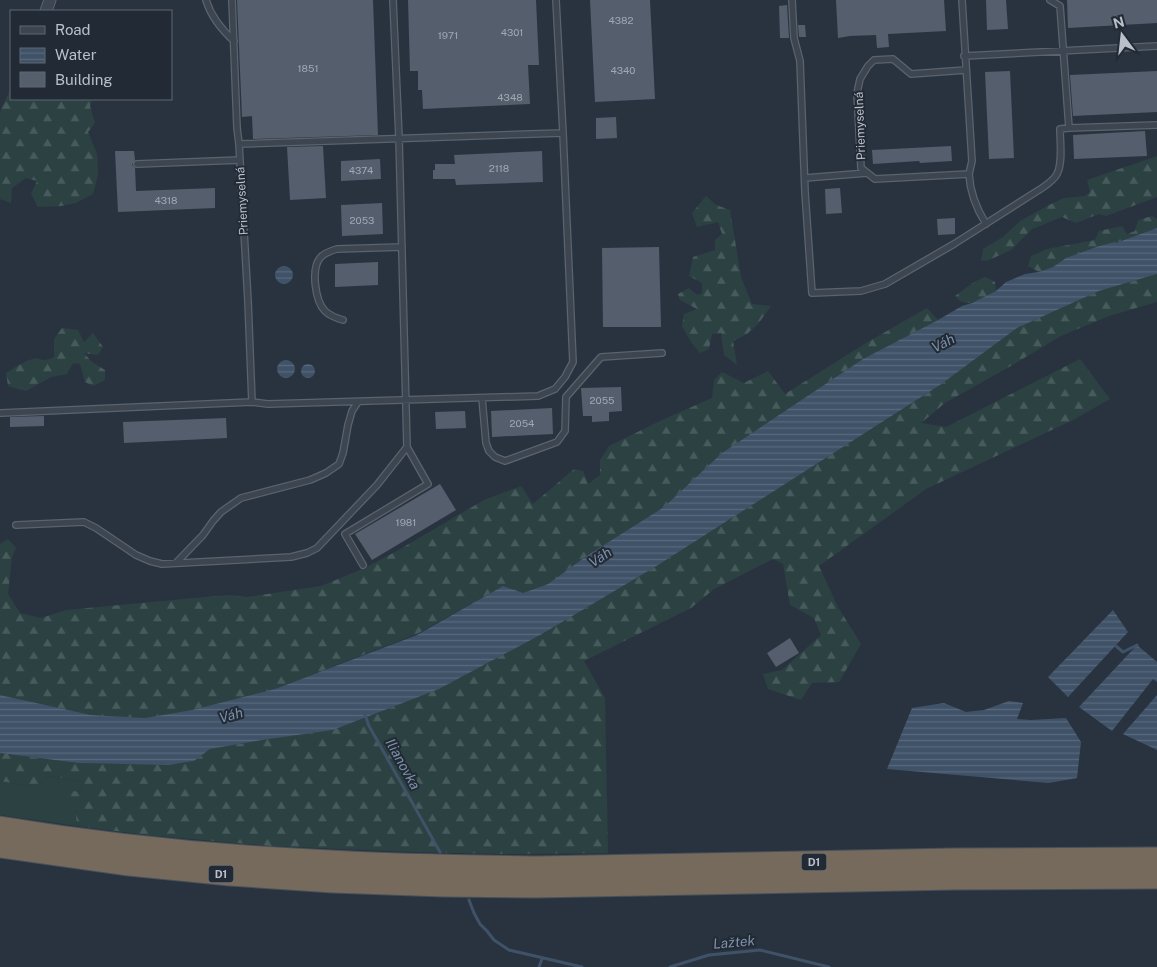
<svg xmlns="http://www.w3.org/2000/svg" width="1157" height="967" font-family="'Public Sans',sans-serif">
<defs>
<pattern id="forest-firs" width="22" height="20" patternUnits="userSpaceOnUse" patternTransform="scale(1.25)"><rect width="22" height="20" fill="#2c4142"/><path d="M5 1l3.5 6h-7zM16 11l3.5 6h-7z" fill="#485b5c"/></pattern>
<pattern id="water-rules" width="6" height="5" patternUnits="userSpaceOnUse" patternTransform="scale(1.25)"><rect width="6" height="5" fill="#405268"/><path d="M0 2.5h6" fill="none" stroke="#5a697c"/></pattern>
</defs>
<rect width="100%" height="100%" fill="#293340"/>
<path fill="#2c4142" d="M50 776 83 782 81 792 59 789 75 808 77 826 0 815V781L35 787Z"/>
<path fill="url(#forest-firs)" d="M11 89V99H92L90 106 95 123 88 132 97 154 98 175 93 194 76 203 61 206 38 207 31 194 37 181 26 178 12 188 11 203 0 199V115L1 109 10 90Z
M1157 156V197L1106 216 1099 214 1076 223 1062 217 1032 229 1011 250 989 260 981 261 983 249 1003 237 1020 221 1047 206 1064 198 1085 196 1090 192 1087 180Z
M706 196 716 205 730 210 741 277 752 304 771 306 758 324 747 334 733 341 737 365 724 355 721 333 712 334 709 349 700 353 691 342 682 326 684 314 697 309 680 300 678 294 689 288 697 295 702 293V283L689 276 693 257 715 250V240L722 234 718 222 697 227 692 213Z
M1152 216 1157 219V228L1116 243 1100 246 1066 258 1053 267 1039 272 1028 266 1031 256 1047 249 1095 240 1099 231 1122 226 1127 234 1135 231 1138 220Z
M1157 274V302L1109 316 1061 336 1009 367 945 403 921 423 946 427 1080 359 1110 399 1073 420 926 489 819 566 838 607 861 644 839 682 812 683 801 700 768 689 763 674 782 670 821 635 814 618 790 605 783 564 773 559 714 589 691 608 584 661 605 698 608 853 509 854 415 852 271 846 147 835 77 826 75 808 57 798 59 789 81 792 83 782 50 776 35 787 0 781V753L78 763 169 765 194 761 210 749 262 740 333 730 439 689 542 634 655 567 940 385 1017 328 1099 291Z
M985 277 995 282 996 291C982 298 967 311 955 296L974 282Z
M927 308 938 320 863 359 722 453 664 507 588 555 548 584 523 593 503 586 417 634 275 689 192 710 145 718 91 715 0 695V544L8 539 16 548 12 557 8 594 20 613 41 618 66 610 227 595 247 597 321 586 365 568 395 552 484 500 521 486 533 504 574 469 583 471 588 484 600 475V460L609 446 662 420 712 398 714 380 722 372 744 383 768 371 785 394 866 343Z
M62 328 78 330 84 342 93 333 103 347 98 355 84 353 92 362 105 370V380L93 386 85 382 80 364 73 363 67 374 51 377 26 391 8 386 6 373C14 368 24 361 33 359 43 358 42 363 54 357V339Z"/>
<path fill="url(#water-rules)" d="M1157 228V274L1099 291 1017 328 940 385 655 567 542 634 439 689 333 730 262 740 210 749 194 761 169 765 78 763 0 753V695L91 715 145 718 192 710 275 689 417 635 503 586 523 593 548 584 588 555 664 507 722 453 863 359 938 320 962 306 972 303 996 291 1006 282 1025 274 1039 272 1053 267 1066 258 1099 246 1115 242 1116 243Z
M275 275a9 9 0 1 1 18 0a9 9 0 1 1-18 0Z
M277 369a9 9 0 1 1 18 0a9 9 0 1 1-18 0Z
M301 371a7 7 0 1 1 14 0a7 7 0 1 1-14 0Z
M1113 610 1128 632 1068 697 1048 677Z
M1137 645 1157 662V682L1153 679 1112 731 1079 707Z
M1157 695V750L1123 734Z
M1009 701 1023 703 1017 719 1031 720 1066 718 1081 742 1077 778 1049 783 887 769 912 708 944 703 966 712 984 710Z"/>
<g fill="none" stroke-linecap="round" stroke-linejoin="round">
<path stroke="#405268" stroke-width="3" d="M1116 646 1123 652 1137 645
M365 715 369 726 440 852
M469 900 474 913 480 924 487 931 494 940 509 950 582 967
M539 967 542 959
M670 967 709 955 760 950 829 967"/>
</g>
<path fill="#545e6d" d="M237 0H373L378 135 253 139 252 116 242 117Z
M408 0H536L539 65H528L530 104 423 109 422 90H418V71H410Z
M590 0H650L655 99 595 102Z
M836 0H944L946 31 888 34 889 47 877 48 876 35 850 36 838 38Z
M986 0H1006L1008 29 987 30Z
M1067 0H1157V23L1068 28Z
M787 5 789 38H780L779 6Z
M798 25H805L806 37H799Z
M1010 71 1014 158 989 159 985 72Z
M1157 71V112L1073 116 1070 75Z
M616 117 617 138 596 139V118Z
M1145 131 1147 156 1074 159 1073 135Z
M323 146 326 198 290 200 287 147Z
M951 146 952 161 920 163 919 161 873 164 872 150Z
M115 151H134L135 160 132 165 135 168 136 191 215 188V208L118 212Z
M542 151 543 182 456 185 455 179H433V170H435V164H455L454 155Z
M380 159 381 179 341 181V161Z
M840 188 842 213 826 214 825 189Z
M382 203 383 234 342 236 341 205Z
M955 218V234L938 235 937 219Z
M659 247 661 327H603L602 248Z
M378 262V285L335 287V264Z
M621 387 622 411 609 412V421L592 422V416H583L581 388Z
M552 408 553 434 492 437 491 411Z
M465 411 466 428 436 429 435 412Z
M44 416V426L10 427V417Z
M226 418 227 438 124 443 123 422Z
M440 484 456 510 372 560 355 534Z
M790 638 799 653 776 667 767 653Z"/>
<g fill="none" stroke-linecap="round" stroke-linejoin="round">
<g stroke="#5b636d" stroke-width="8">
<path id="service" d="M206 0C211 17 221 29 234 41
M232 0 237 128 239 144 248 301 252 402
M792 0 794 38 800 61 805 192 812 293 861 291 885 284 954 244 1042 188C1048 184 1054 180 1057 174 1063 163 1060 141 1060 129L1069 128 1060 6 1050 0
M962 0 972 161 969 174 875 179 861 168 857 93 860 79 868 66 874 60 893 59 911 74 966 70
M964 56 1157 46
M1069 128 1157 125
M239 144 563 133
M137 164 240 160
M969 174C970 193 976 208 986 224
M805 178 867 173
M343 320C336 318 330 316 325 311 315 301 311 269 320 258 324 253 330 251 337 249L402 247
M482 398 486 443 489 451 495 457 505 461 557 442 565 431 566 397 601 357 662 353
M1 413 252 402 268 404 538 396 555 389 565 377 573 362 563 133 556 0
M16 525 84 522 96 528 136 555 150 561 162 564 291 557 307 553 317 548 377 485 407 447 399 138 393 0
M176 563 203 535 213 521 221 512 241 498 310 480 326 473 339 464 343 453 348 425 352 411 358 402
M363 565 345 534 428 484 407 447"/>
</g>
<g stroke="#5b636d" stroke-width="13">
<path id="minor" d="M46 11 50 0"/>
</g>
<g stroke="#48505a" stroke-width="23">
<path id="motorway" d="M0 827C109 845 221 856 331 861 400 865 468 866 536 867L954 859 1157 858
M0 847 129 865 230 875 333 882 443 886 536 887 955 879 1157 878"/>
</g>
<use href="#service" stroke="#3d4550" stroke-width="5.5"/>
<use href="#minor" stroke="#3d4550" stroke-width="11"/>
<use href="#motorway" stroke="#756a5b" stroke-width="21"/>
</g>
<g text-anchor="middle" stroke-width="4" stroke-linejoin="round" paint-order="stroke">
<g font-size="10" fill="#a0a8b3">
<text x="621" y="24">4382</text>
<text x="512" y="36">4301</text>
<text x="448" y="39">1971</text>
<text x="308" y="72">1851</text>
<text x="623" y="74">4340</text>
<text x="510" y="101">4348</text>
<text x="499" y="172">2118</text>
<text x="361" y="174">4374</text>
<text x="166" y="204">4318</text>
<text x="362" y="224">2053</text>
<text x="602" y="404">2055</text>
<text x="522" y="427">2054</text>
<text x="406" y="526">1981</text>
</g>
<g fill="#222a35" stroke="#8c939d" stroke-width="1">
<rect x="801.5" y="853.5" width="25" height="17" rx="4"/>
<rect x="208.5" y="865.5" width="25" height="17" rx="4"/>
</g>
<g font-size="11" font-weight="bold" fill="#bac0ca">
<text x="814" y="866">D1</text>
<text x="221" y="878">D1</text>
</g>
<g font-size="12" fill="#bac0ca" stroke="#222a35">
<text transform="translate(860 126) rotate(-92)" y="4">Priemyselná</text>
<text transform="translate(242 201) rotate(-93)" y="4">Priemyselná</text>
</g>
<g font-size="14" font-style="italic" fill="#7d92aa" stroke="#222a35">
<text transform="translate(943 343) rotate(-27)" y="5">Váh</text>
<text transform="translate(600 557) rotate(-34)" y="5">Váh</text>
<text transform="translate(231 715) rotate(-15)" y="5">Váh</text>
<text transform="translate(403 764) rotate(61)" y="5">Ilianovka</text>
<text transform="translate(734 942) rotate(-5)" y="5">Lažtek</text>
</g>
</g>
<rect x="10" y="10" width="162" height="90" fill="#222a35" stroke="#5f6671"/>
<rect x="20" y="26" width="25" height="8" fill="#3d4550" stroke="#5f6671"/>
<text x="55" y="35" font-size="15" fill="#bac0ca">Road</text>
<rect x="20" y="48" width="25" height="15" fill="url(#water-rules)" stroke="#5f6671"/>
<text x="55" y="60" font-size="15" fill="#bac0ca">Water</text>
<rect x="20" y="72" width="25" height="15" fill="#545e6d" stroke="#5f6671"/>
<text x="55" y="85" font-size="15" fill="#bac0ca">Building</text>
<g transform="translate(1122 35) rotate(345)" stroke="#222a35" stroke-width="4" paint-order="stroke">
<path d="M0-4L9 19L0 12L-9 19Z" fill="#bac0ca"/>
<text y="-8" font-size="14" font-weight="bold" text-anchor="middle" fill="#bac0ca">N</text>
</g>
</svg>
